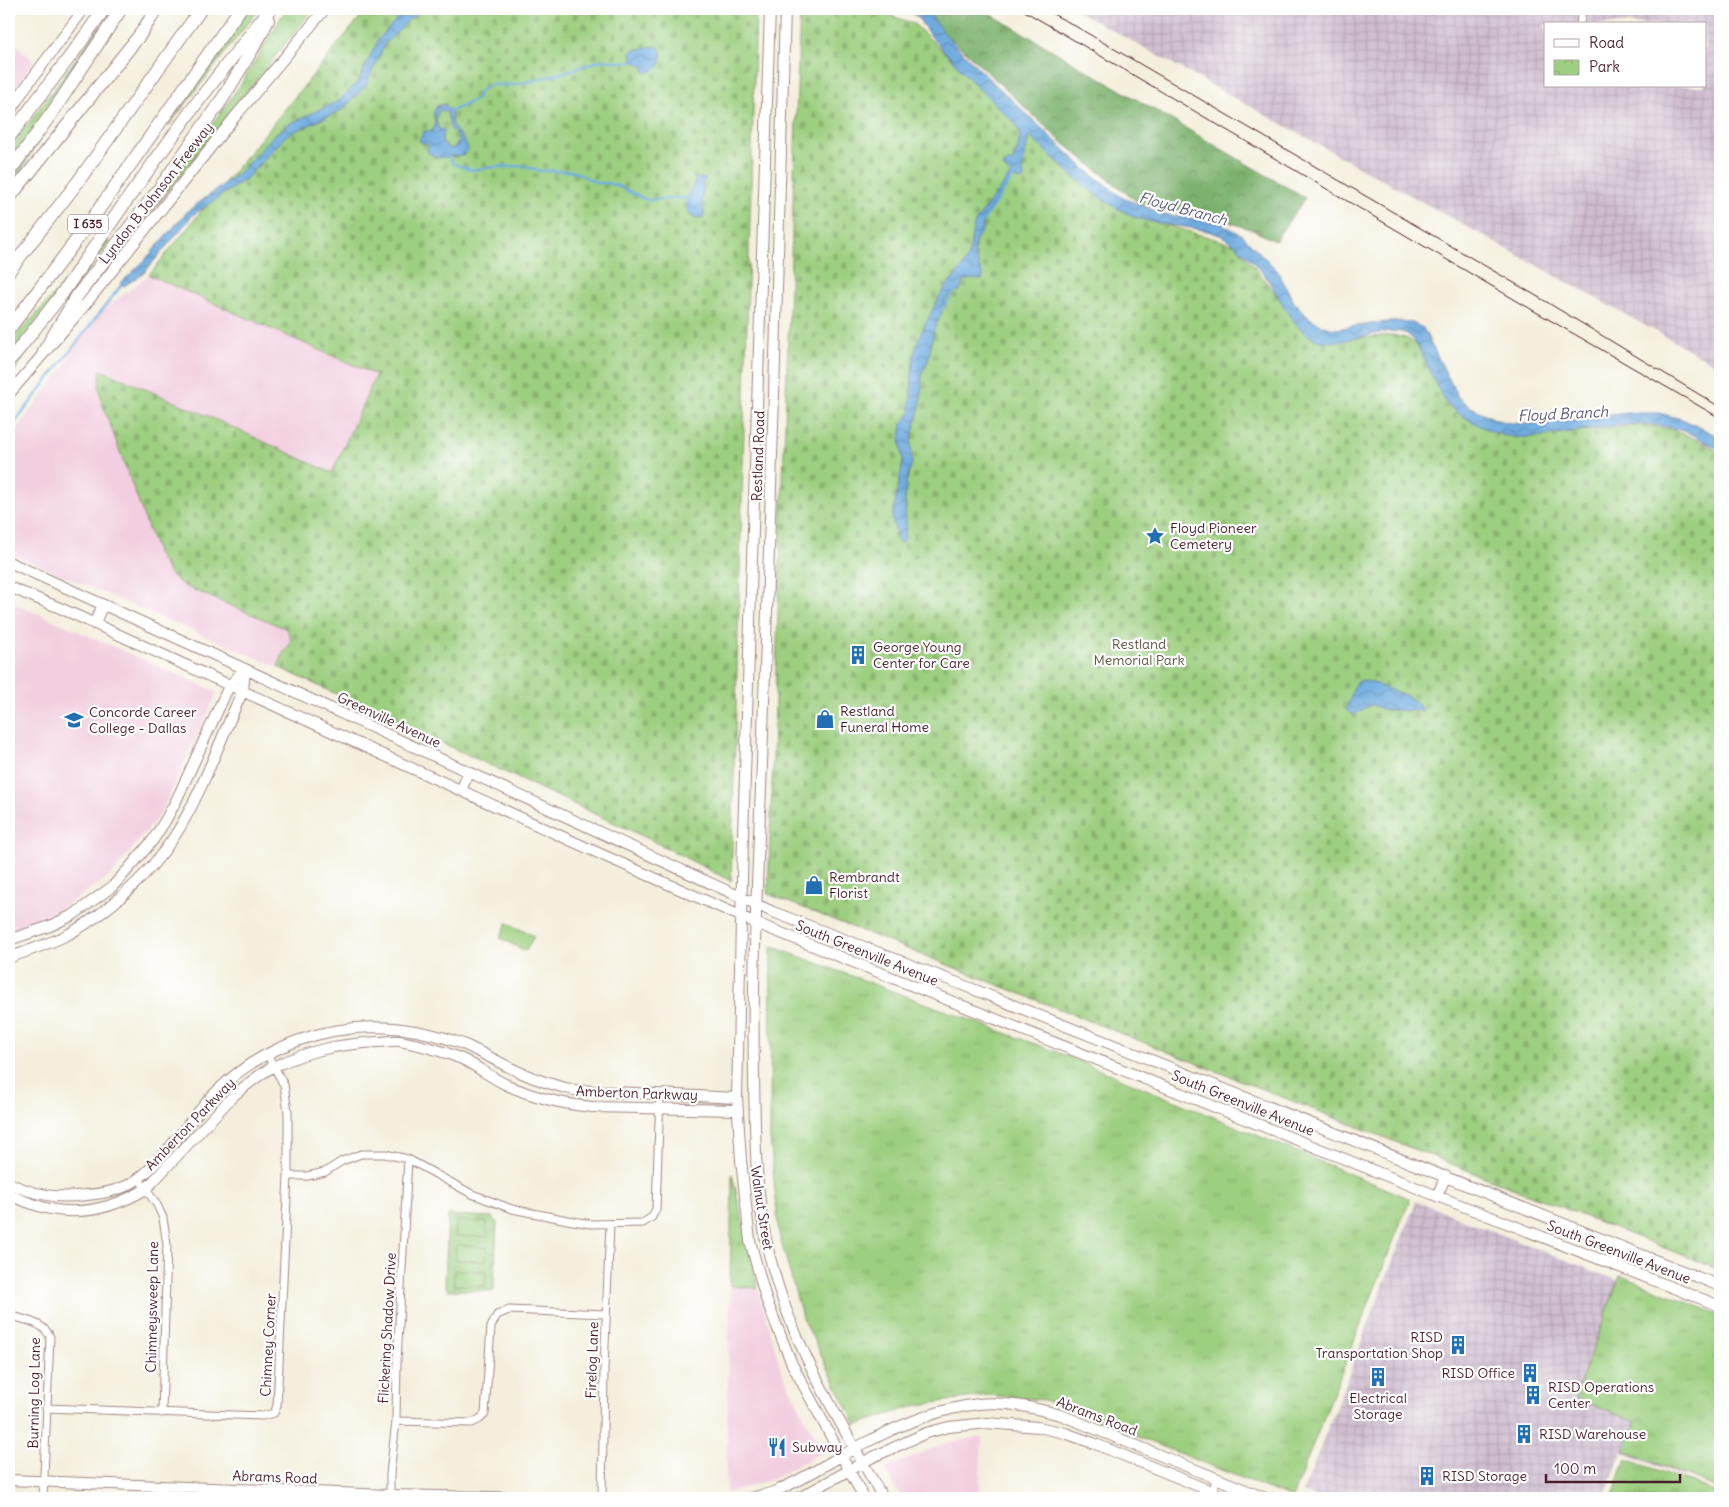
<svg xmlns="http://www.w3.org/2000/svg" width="1729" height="1507" font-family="Delius,sans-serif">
<defs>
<pattern id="industrial-grid" width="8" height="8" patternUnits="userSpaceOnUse" patternTransform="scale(1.25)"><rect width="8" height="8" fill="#cfbdcf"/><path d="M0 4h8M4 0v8" fill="none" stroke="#b3a2b2"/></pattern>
<pattern id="grass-tufts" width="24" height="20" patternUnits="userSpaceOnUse" patternTransform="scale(1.25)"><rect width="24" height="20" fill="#9ccf7f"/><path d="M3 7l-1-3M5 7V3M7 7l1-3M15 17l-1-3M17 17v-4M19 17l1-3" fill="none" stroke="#88b16e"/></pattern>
<pattern id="forest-crowns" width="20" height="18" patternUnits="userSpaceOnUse" patternTransform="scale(1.25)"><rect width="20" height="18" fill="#7db26e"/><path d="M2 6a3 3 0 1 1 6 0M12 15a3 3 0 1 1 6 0" fill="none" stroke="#68905b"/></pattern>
<pattern id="cemetery-stones" width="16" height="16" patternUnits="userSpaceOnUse" patternTransform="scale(1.25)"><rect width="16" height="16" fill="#9ccf7f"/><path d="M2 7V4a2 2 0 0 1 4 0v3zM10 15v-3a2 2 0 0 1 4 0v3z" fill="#88b16e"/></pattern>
<pattern id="park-crowns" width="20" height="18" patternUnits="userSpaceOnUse" patternTransform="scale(1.25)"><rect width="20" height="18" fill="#9ccf7f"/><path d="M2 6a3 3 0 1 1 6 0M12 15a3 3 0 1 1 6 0" fill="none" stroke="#88b16e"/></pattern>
<pattern id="water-waves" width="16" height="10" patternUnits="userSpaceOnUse" patternTransform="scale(1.25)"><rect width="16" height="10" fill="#6eace0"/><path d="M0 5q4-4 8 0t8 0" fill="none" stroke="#5c8bb6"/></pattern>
</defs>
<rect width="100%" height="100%" fill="#fff"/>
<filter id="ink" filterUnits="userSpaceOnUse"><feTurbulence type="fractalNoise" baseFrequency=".02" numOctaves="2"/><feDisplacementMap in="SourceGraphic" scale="10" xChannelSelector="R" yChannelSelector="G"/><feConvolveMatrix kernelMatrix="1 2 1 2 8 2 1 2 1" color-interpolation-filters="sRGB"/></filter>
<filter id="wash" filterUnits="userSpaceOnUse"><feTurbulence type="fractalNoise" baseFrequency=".0096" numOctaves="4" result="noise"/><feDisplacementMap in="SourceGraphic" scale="20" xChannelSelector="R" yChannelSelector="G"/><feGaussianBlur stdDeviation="1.12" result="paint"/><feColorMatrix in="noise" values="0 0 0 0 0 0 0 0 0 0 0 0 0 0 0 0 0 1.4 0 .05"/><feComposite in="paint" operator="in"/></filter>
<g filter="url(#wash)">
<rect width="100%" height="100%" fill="#f4efdd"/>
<path fill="#f2cfe0" d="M9 37 33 61 9 98Z
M149 275 376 375 332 473 208 416 101 371 102 403 163 564 169 573 184 586 287 629 291 640 288 648 284 651 278 667 9 553V439L64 367 82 335 102 311Z
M9 601 217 692 161 813 112 874 50 916 9 933Z
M730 1286 758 1288 781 1370 822 1452 770 1480 726 1493Z
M982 1436 979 1498H901L885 1469 943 1444Z"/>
<path fill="url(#industrial-grid)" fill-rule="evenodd" d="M1074 9H1720V367ZM1545 24H1705V86H1545Z
M1416 1201 1720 1321V1384L1684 1477 1622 1452 1604 1498H1319L1303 1492Z"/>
<path fill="url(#grass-tufts)" stroke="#737755" d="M249 9H259L168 126Z
M286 9H313L133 235 241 84Z
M107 18 9 193V149Z
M106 236 109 243 56 311 9 379V342L32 319Z
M771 946 1062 1054 1410 1199 1292 1498 1045 1400 988 1395 918 1405 856 1425 802 1316 779 1234 770 1138Z
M732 1174 758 1288 730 1286Z
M1620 1275 1720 1315V1473L1715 1487 1625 1451 1636 1422 1575 1398Z
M1626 1459 1720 1493V1498H1612Z"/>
<path fill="url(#forest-crowns)" stroke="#64684c" d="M896 9H982L1305 198 1275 241 1253 230 1217 218 1140 204 1063 143 955 42 911 13Z"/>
<path fill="url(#cemetery-stones)" stroke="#737755" d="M367 9H756L731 881 649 839 278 667 284 651 288 648 291 640 287 629 184 586 169 573 158 555 102 403 99 387 101 370 208 416 332 473 376 375 149 275Z
M800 9H874L914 24 1085 184 1125 208 1173 227 1236 245 1302 326 1324 341 1393 335 1406 338 1416 344 1450 406 1531 436 1641 425 1670 429 1705 443 1720 453V1270L768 894Z"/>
<path fill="url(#park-crowns)" stroke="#737755" d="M448 1215 492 1217 497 1222 494 1291 448 1290 445 1284Z"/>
<path fill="#9ccf7f" stroke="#737755" d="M507 923 534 936 526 951 500 938Z
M456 1221 487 1222V1237L455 1236Z
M456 1245 487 1247 486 1261 455 1260Z
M454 1270 486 1271 485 1286 454 1285Z"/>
<path fill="url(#water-waves)" stroke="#5c6686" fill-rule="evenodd" d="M409 9H425L410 19 385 44 366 85 342 110 287 135 246 179 193 215 144 273 124 286 120 284 144 261 188 211 240 172 275 134 289 124 340 100 358 82 378 40 402 13Z
M912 9H926L943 32 982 72 1085 169 1123 198 1163 214 1223 224 1242 235 1277 270 1294 302 1308 317 1321 325 1334 329 1395 321 1410 322 1423 328 1458 397 1469 406 1497 420 1511 423 1541 424 1627 413H1659L1682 419 1720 437V450C1707 443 1694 434 1679 430 1641 418 1602 428 1564 433 1544 436 1522 440 1502 435 1486 430 1455 415 1445 401 1437 389 1432 374 1425 360 1420 350 1416 340 1407 334 1389 323 1340 349 1317 340 1290 328 1282 298 1265 276 1258 267 1240 248 1230 241 1210 225 1164 228 1138 218 1095 201 1063 166 1029 136 1027 149 1020 165 1024 178L1023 180 1012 178 985 215 983 220V230L976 239 974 252 983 277 982 280 972 279 964 281 960 291 952 292 944 301 942 312 934 330 928 361 922 373 921 402 911 442 912 463 906 483 905 503 906 522 904 540 901 543 898 542 892 519 903 461 900 440 902 424 912 411 909 409C913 388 910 365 917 344 921 332 938 297 946 287 953 279 960 272 965 263 972 250 970 235 975 222L1011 174 1003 167 1009 161 1012 163 1018 148 1020 133 1015 123 972 82 929 34Z
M656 46 659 47 662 54 661 64 651 72 647 73 645 72 643 66 633 61 631 52 633 50Z
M440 105H445L451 111 452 125C458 134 465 139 468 150L464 155 438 158 427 152 429 146 419 141 424 131H432L435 127 434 112 437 106ZM440 110 447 112 449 126 458 138 457 146 450 149 443 144 442 136 445 130 439 129C436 123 435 114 440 110Z
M695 177 706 179 702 184 703 190 702 200 704 214 703 217 695 218 690 215C680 196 694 193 695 177Z
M1361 681C1371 681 1378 685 1387 689 1402 694 1414 696 1423 711L1384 710 1373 705 1368 706 1354 715 1346 710 1356 682Z"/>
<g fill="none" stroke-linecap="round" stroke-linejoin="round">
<path stroke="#6eace0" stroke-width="2.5" d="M451 111 477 99 479 92 490 85H514L562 73 602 60 623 62 633 61
M448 157 454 164 471 170 494 167 523 166 541 171H570L577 173 597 183H607L615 185 647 200 687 198
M982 222 1013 177
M942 309 956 289
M9 430 123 283"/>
</g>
</g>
<g filter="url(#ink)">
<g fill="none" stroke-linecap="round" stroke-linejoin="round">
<g stroke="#9f8784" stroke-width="9">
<path id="street" d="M1580 24 1582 9
M288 1176H307L325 1172 342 1161 361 1154H385L408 1159 472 1194 512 1209 573 1221 591 1224 643 1223 652 1217 656 1209 660 1094
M139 1179 157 1205 163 1218 167 1245 162 1413
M9 1315C24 1320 44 1322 50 1337L43 1498
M46 1408 263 1416 274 1413 277 1406 288 1176V1112L284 1085 267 1054
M396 1421 472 1423 480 1419 485 1414 491 1327 497 1315 509 1310 606 1314
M390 1498V1474L396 1421 397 1361 408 1159
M602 1498 604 1370 610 1224
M1211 1498 1212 1491 1217 1478"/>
</g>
<g stroke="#9f8784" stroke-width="12">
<path id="secondary" d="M770 9 743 836 737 1098 741 1160 750 1241 766 1299 792 1364 864 1498
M785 9C778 260 771 512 762 763 758 867 752 971 754 1076 755 1129 755 1183 765 1235 783 1331 836 1415 883 1498
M9 113 25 88 84 9
M9 394 85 305 234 118 325 9
M9 562 245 669 773 912 955 982 1720 1286
M9 587 60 608 607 857 756 923 1437 1196 1720 1306
M94 624 103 605
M461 790 469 772
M9 940 50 926 73 915 113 886 131 866 153 840 165 821 176 801 229 686 245 669
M9 958C29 950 50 944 69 934 110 911 148 876 174 837 200 797 219 743 239 699L243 691 245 669
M9 1183C33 1195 59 1199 86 1195 100 1194 113 1192 126 1186 158 1172 191 1116 217 1091 254 1054 304 1033 355 1028 392 1025 428 1031 463 1044 481 1052 498 1062 517 1071 535 1079 555 1086 574 1090L737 1098
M9 1195C20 1199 30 1204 42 1207 78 1217 114 1208 146 1189L232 1097C245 1086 260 1073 275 1066 310 1050 340 1044 378 1042 385 1042 393 1040 400 1041 421 1045 443 1051 462 1059 477 1066 490 1077 505 1084 532 1097 562 1104 592 1107L738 1110
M1437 1196 1446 1176
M1617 1266 1625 1248
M9 1480 389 1495 540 1498
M9 1498H12
M750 1498C759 1496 768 1494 776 1491 806 1478 834 1459 863 1444 899 1425 938 1409 978 1404 1006 1401 1035 1408 1061 1415L1265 1498
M799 1498 871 1458 926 1433 949 1427 987 1423 1038 1427 1065 1433 1093 1443 1228 1498"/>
</g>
<g stroke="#9f8784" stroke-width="14">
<path id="highway" d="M9 137 78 46 104 9
M9 172 54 110 121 9
M9 198 139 36 157 9
M9 271 77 183 201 9
M9 329 90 222 240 9
M44 351 77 296 159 189 223 98 259 38 268 20
M9 360 15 354 59 298 124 204 196 104 270 9"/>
</g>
<use href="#street" stroke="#fff" stroke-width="7"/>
<use href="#secondary" stroke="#fff" stroke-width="10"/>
<use href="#highway" stroke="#fff" stroke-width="12"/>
<path stroke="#4a1f2b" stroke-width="1" d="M1021 9 1529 308 1720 418
M1043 9 1070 23 1545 301 1720 407"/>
</g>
</g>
<defs>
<g id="sight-bare" transform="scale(1.5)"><path d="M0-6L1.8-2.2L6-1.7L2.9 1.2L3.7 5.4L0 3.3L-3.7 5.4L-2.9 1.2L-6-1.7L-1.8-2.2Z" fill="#1f6fb2" stroke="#fff" stroke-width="2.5" paint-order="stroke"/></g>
<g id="building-bare" transform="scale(1.5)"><path d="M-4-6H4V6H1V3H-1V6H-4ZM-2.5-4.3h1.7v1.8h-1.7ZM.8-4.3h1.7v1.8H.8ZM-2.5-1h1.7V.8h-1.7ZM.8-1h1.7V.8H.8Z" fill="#1f6fb2" stroke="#fff" stroke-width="2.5" paint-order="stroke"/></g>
<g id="shop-bare" transform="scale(1.5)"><path d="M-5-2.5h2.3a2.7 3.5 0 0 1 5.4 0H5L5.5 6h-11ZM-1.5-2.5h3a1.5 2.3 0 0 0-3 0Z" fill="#1f6fb2" stroke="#fff" stroke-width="2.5" paint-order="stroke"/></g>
<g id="university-bare" transform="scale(1.5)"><path d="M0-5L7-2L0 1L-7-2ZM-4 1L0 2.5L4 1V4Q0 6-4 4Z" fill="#1f6fb2" stroke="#fff" stroke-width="2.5" paint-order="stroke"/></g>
<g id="restaurant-bare" transform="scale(1.5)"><path d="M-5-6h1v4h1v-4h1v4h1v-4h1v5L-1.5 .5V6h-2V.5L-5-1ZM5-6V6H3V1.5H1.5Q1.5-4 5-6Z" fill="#1f6fb2" stroke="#fff" stroke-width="2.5" paint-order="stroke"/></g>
</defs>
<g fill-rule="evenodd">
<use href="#sight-bare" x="1155" y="536"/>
<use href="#building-bare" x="858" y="655"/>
<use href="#shop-bare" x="825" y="719"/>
<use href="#university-bare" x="74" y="720"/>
<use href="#shop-bare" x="814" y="885"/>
<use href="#building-bare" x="1458" y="1345"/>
<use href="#building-bare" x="1530" y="1373"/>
<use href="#building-bare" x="1378" y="1377"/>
<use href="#building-bare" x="1533" y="1395"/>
<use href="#building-bare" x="1524" y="1434"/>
<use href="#restaurant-bare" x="777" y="1447"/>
<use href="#building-bare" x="1427" y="1476"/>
</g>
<g text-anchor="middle" stroke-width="4.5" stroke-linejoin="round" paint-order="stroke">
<rect fill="#fff" stroke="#80626b" stroke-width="1" x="68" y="214.5" width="40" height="19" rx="4"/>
<g font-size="12" font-weight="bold" fill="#4a1f2b">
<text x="88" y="228">I 635</text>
</g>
<g font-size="14" fill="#4a1f2b" stroke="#fff">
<text transform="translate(156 193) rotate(-52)" y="5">Lyndon B Johnson Freeway</text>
<text transform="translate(758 456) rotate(-88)" y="5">Restland Road</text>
<text transform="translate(389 720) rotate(25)" y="5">Greenville Avenue</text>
<text transform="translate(867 953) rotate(22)" y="5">South Greenville Avenue</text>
<text transform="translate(637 1093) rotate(2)" y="5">Amberton Parkway</text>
<text transform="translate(1243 1103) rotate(22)" y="5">South Greenville Avenue</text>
<text transform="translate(190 1124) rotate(-46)" y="5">Amberton Parkway</text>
<text transform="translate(762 1208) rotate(81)" y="5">Walnut Street</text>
<text transform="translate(1619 1252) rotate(21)" y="5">South Greenville Avenue</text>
<text transform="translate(152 1307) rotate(-89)" y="5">Chimneysweep Lane</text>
<text transform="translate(387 1328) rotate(-87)" y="5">Flickering Shadow Drive</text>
<text transform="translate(268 1345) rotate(-87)" y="5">Chimney Corner</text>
<text transform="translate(592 1360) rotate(-88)" y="5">Firelog Lane</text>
<text transform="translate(34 1393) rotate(-89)" y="5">Burning Log Lane</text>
<text transform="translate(1097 1416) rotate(21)" y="5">Abrams Road</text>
<text transform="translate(275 1477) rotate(2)" y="5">Abrams Road</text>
</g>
<g font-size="14" fill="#4a1f2b" stroke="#fff" text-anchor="start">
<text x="1170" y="533">Floyd Pioneer<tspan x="1170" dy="16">Cemetery</tspan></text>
<text x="873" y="652">George Young<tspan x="873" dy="16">Center for Care</tspan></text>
<text x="840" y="716">Restland<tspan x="840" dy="16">Funeral Home</tspan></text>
<text x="89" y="717">Concorde Career<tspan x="89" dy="16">College - Dallas</tspan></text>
<text x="829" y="882">Rembrandt<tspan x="829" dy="16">Florist</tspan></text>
<text x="1443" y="1342" text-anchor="end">RISD<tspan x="1443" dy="16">Transportation Shop</tspan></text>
<text x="1515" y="1378" text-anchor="end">RISD Office</text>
<text x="1548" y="1392">RISD Operations<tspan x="1548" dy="16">Center</tspan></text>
<text x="1378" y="1403" text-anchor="middle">Electrical<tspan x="1378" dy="16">Storage</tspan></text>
<text x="1539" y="1439">RISD Warehouse</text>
<text x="792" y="1452">Subway</text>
<text x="1442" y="1481">RISD Storage</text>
</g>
<g font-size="14" fill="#635444" stroke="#fff">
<text x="1139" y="649">Restland<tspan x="1139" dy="16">Memorial Park</tspan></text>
</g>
<g font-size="15" font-style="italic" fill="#585773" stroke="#fff">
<text transform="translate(1183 209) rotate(15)" y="5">Floyd Branch</text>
<text transform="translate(1563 414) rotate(-3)" y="5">Floyd Branch</text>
</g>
</g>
<rect width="1729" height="1507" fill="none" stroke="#fff" stroke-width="30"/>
<rect x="1544" y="22" width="162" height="65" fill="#ffffff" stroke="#b7a5aa"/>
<rect x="1554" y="39" width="25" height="8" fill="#ffffff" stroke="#b7a5aa"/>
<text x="1589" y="48" font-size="15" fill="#4a1f2b">Road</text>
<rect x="1554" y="60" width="25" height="15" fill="url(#park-crowns)" stroke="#b7a5aa"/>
<text x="1589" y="72" font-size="15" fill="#4a1f2b">Park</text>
<path d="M1546 1474v8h134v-8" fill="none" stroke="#4a1f2b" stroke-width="2.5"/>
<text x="1554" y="1474" font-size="15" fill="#4a1f2b" stroke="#ffffff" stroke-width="4" paint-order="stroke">100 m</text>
</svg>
